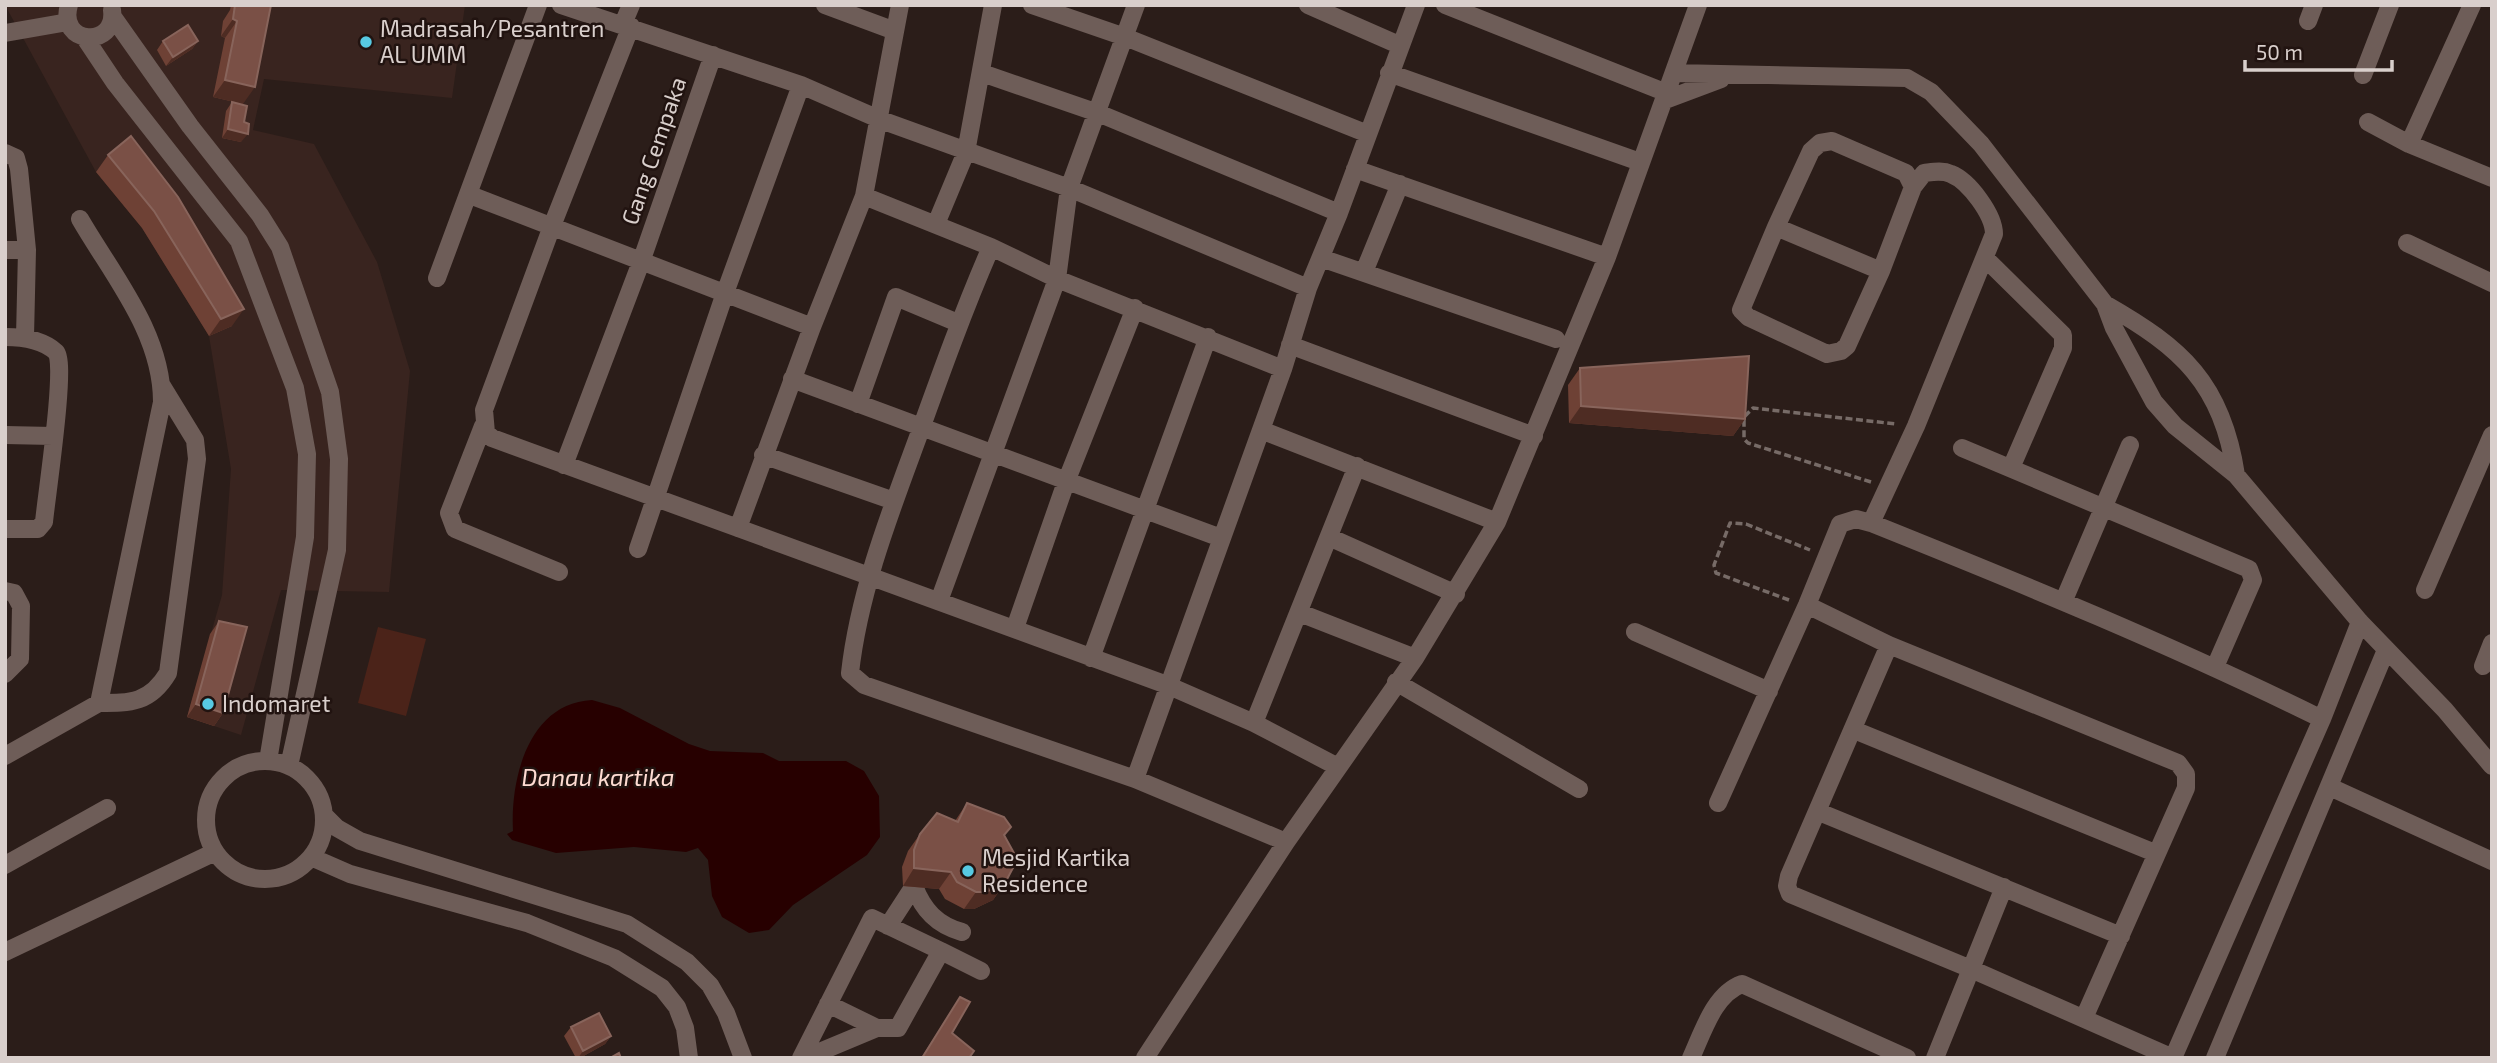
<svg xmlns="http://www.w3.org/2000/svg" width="2497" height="1063" font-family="'Exo 2',sans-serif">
<rect width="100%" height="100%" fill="#2b1d19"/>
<path fill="#39241f" d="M5 5H465L452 98 264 79 253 130 314 144 377 262 410 371 389 592 281 590 241 735 187 717 222 595 231 469 209 336 142 228 96 172Z"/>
<path fill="#4b2319" d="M378 627 426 639 406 716 358 703Z"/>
<path fill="#270000" d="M592 700 620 708 689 744 710 751 763 753 779 761H846L864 771 879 796 880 837 867 855 793 905 769 930 749 933 722 917 712 896 708 860 698 848 686 852 634 847 556 853 512 840 507 834 513 831C510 778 529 703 592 700Z"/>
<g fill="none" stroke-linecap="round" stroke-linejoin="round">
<path stroke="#776b67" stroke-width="3.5" stroke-dasharray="7 3.5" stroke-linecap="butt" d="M1871 482 1748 443 1744 439V417L1753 408 1896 424
M1789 600 1716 573 1714 565 1730 523 1746 524 1810 550"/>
<path stroke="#6e5d58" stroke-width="18" d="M69 5C57 45 117 49 112 10
M561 5 801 85 881 120 1069 188 1308 288
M825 5 895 31
M1032 5 1125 37 1368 134
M1308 5 1399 45
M1445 5 1667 93
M113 17 190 126 260 215 280 247 330 392 339 459 337 550 289 766
M2308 21 2314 5
M623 24 631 5
M631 26 552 226 484 410 486 433 492 438 1167 685 1254 723 1338 767
M5 33 68 22
M85 38 115 83 239 241 295 388 307 454 305 537 268 761
M982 73 1098 113 1339 213
M1389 73 1640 162
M1674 73 1907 78 1931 92 1981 144 2105 304 2114 328 2154 402 2175 426 2236 475 2360 622 2445 710 2492 766
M2363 75 2390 5
M1665 100 1721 79
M2368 122 2409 144 2492 178
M2409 144 2472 5
M5 153 16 158 19 169 27 250 25 337
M1355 169 1607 257
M470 195 812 327
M864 196 991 247 1057 279 1283 369
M936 224 966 152 993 5
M2407 243 2492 283
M991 247C964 309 941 373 918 437 890 513 859 592 850 673L864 685 1135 779 1286 842
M5 250H27
M1321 258 1556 339
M1985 258 2063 335V348L2011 468
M1881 271 1776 227 1741 310 1748 317 1827 354 1841 351 1847 346 1881 271 1913 187
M1364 272 1400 184
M437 278 538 5
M2105 304C2182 348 2222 383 2236 475
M5 337C22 337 43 340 56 352 67 362 46 499 44 522L38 529H5
M1290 345 1534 436
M792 379 1221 538
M858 404 896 297 958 323
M483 426 449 513 455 529 559 572
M1261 430 1497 522
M5 435 53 436
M1962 448 2249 569 2253 580 2215 667
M763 455 894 501
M564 465 641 262 713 55
M1871 523C2023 584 2174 646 2322 719
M738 528 812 327 864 196 900 5
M1329 537 1456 594
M638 549 725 293 801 85
M2425 590 2492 435
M5 591 14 593 21 606 20 659 5 674
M2064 600 2130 445
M939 601 1057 279 1069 188 1136 5
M1807 605 1889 645 2178 763 2186 774V788L2084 1018
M1300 613 1415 658
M1015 628 1066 482 1135 308
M1635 632 1769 691
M1889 645 1789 876 1787 886 1790 894 1971 969 2004 887
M1091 658 1208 337
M2483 666 2492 643
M1396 682 1579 789
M99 703C131 703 150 703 168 673L197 459 195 440 162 386
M1254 723 1357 466
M1854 730 2155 853
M5 756 99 703 162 402C162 333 113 276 80 219
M206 820a59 59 0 1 1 118 0a59 59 0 1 1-118 0Z
M1135 779 1283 369 1308 288 1339 213 1416 5
M2330 787 2492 861
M1718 803 1807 605 1840 524 1856 519 1871 523 1916 426 1994 234C1994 215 1969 181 1951 174 1942 170 1933 172 1924 173L1913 187 1906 173 1832 141 1820 143 1811 151 1776 227
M1819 812 2121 936
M324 815 337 828 360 841 627 924 687 962 710 985 726 1013 743 1058
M311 857 350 874 527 923 614 958 662 988 677 1007 685 1028 689 1058
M5 865 107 808
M914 886C923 910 937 925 962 932
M888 926 914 886 917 864
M941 951 981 971
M5 952 215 852
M828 1004 877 1028
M801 1058 872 918 941 951 898 1028H877L805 1058
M1145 1058 1286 842 1415 658 1497 522 1607 257 1698 5
M1691 1058C1703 1032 1714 994 1742 984L1907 1058
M1935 1058 1971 969 2173 1058 2322 719 2360 622
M2215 1058 2386 650"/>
</g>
<path fill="#6e4135" d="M231 5H271L243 104 213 97 225 38 221 36 223 21 230 10Z
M163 41H198L192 49 166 66 157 50Z
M232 102 244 122 241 142 222 138 226 111Z
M108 155 178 197 232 326 209 336 142 228 96 172Z
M1580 368 1745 419 1733 436 1569 423 1568 385Z
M219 621 223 713 214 726 187 717 210 634Z
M967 803 1011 827 1004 836 1005 883 993 900 974 909H964L945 899 939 889 903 886 902 867 908 851 920 834 955 821Z
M960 997 952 1033 969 1058H921Z
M571 1027 611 1036 605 1044 580 1058H576L564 1036Z"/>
<path fill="#4e2c23" d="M233 19 237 21 225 38 221 36Z
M198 41 192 49 166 66 173 57Z
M225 80 255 87 243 104 213 97Z
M228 129 248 134 241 142 222 138Z
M244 309 232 326 209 336 221 319Z
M1581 406 1745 419 1733 436 1569 423Z
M196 704 223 713 214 726 187 717Z
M914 868 951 872 939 889 903 886Z
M1005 883 993 900 974 909H964L976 892Z
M611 1036 605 1044 580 1058H578L583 1051Z"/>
<path fill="#7a5046" stroke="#88645b" stroke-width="2" d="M235 5H271L255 87 225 80 237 21 233 19Z
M188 25 198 41 173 57 163 41Z
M232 102 247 106 244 122 249 124 248 134 228 129Z
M131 136 178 197 244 309 221 319 154 211 108 155Z
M1749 356 1745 419 1581 406 1580 368Z
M219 621 247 627 223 713 196 704Z
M967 803 1004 817 1011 827 1004 835 1014 853 1015 864 1005 883 986 892H976L957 882 951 872 914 868V850L920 834 937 813 958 822Z
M960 997 970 1002 952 1033 974 1051 969 1058H922Z
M599 1013 611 1036 583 1051 571 1027Z
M619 1053 621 1058H610Z"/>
<g fill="#57c9e2" stroke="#211310" stroke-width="2.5">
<circle cx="366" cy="42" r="7"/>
<circle cx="208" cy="704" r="7"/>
<circle cx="968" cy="871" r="7"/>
</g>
<g text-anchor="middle" stroke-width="5" stroke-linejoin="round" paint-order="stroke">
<g font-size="23" fill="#d9cfcc" stroke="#211310" text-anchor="start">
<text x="380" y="37">Madrasah/Pesantren<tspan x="380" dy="26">AL UMM</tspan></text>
<text x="222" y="712">Indomaret</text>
<text x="982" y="866">Mesjid Kartika<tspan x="982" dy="26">Residence</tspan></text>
</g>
<g font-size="23" fill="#d9cfcc" stroke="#211310">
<text transform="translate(654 151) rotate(-71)" y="8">Gang Cempaka</text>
</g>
<g font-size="24" font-style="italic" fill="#fedbd2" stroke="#211310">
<text x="598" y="786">Danau kartika</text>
</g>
</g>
<rect width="2497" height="1063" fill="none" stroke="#d9cfcc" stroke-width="14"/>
<path d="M2245 60v10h147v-10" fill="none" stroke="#d9cfcc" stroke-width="3.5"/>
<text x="2256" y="60" font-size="21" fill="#d9cfcc" stroke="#211310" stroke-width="5" paint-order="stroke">50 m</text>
</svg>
